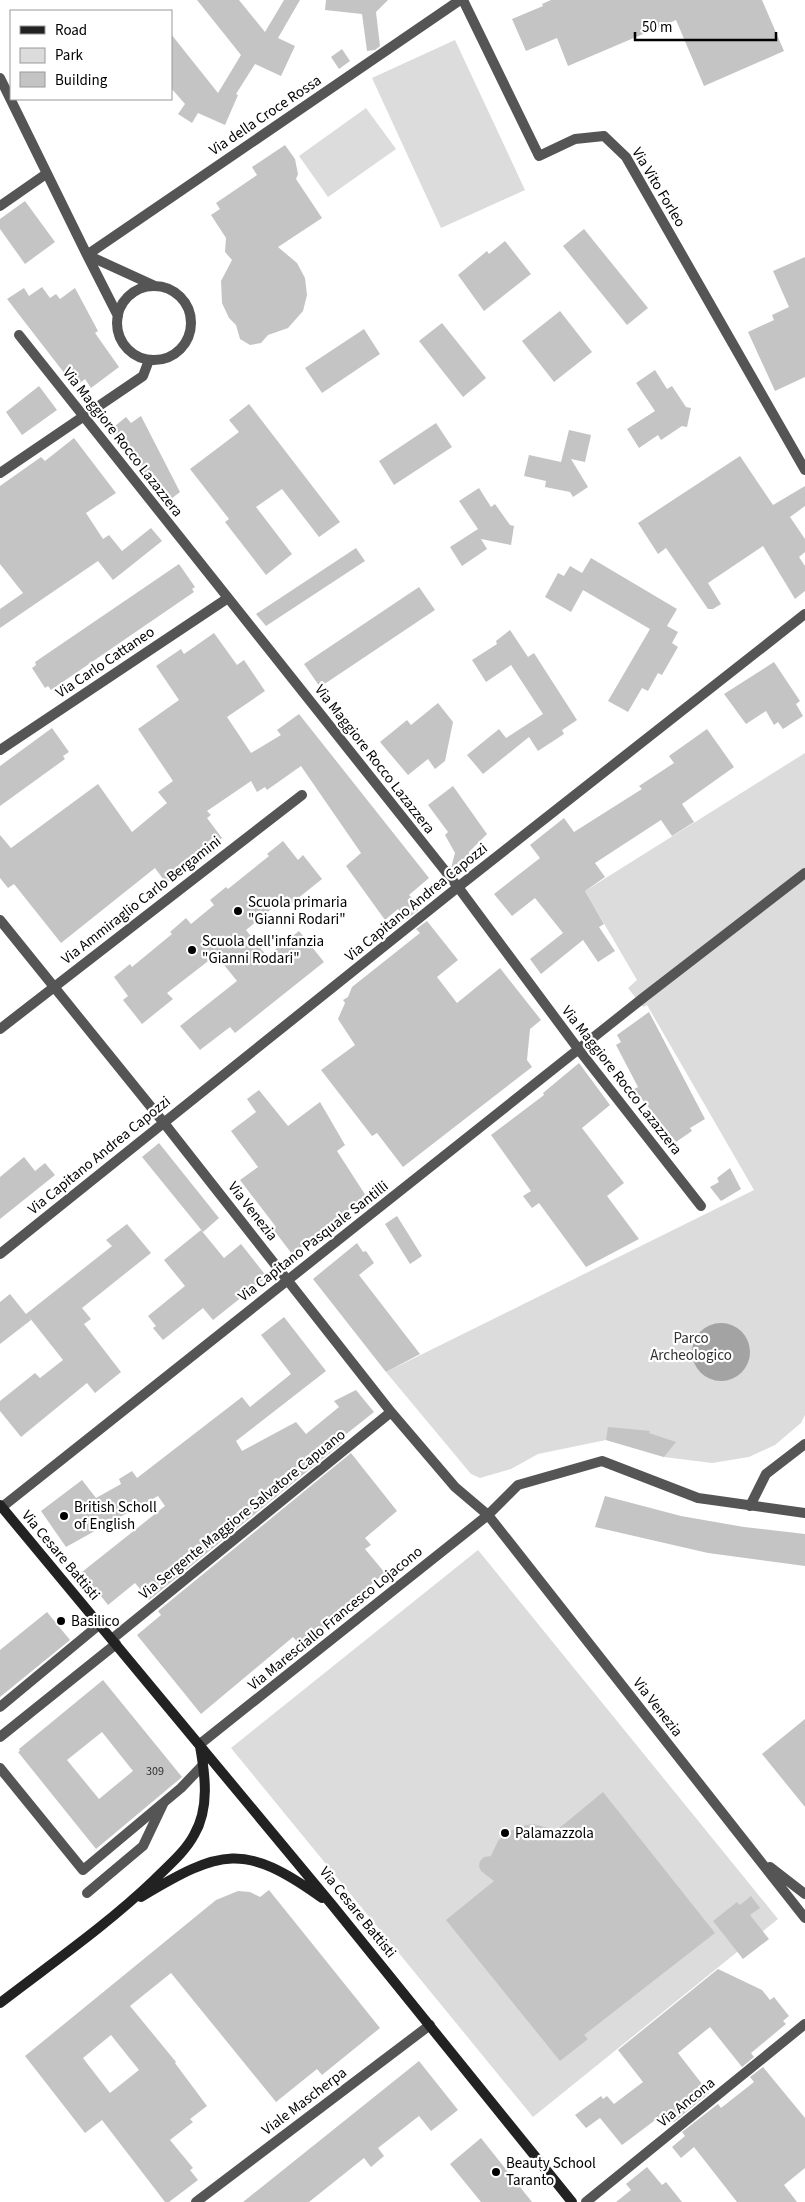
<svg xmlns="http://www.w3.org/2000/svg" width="805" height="2202" font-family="'Source Sans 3',sans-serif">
<rect width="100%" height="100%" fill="#fff"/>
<path fill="#dcdcdc" d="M455 40 525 190 441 228 372 78Z
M366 108 396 149 328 197 299 156Z
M805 753V1415L801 1423 775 1445 749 1457 712 1463 664 1457 606 1440 538 1454 511 1469 480 1478 471 1474 386 1372 754 1190 647 1005 643 1007 628 988 637 980 585 891Z
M478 1550 778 1919 533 2117 231 1748Z"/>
<path fill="#a3a3a3" d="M692 1352a29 29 0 1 1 58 0a29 29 0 1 1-58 0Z"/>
<path fill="#c4c4c4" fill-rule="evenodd" d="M197 0H239L265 32 284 0H300L278 38 295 46 281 76 255 64 236 94 238 95 225 125 198 113 192 123 178 114 185 104 171 88V34L218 93 241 55Z
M326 0H388L376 12 380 46 375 50 367 51 362 14 325 10Z
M551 0H762L784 51 704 86 676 20 568 66 557 38 526 51 512 19 543 6 542 4Z
M342 49 350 61 339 69 331 57Z
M285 145 295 159 298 174 296 179 322 218 278 247 297 263 305 278 307 295 303 311 288 328 268 335 261 343 250 345 240 339 236 325 229 318 222 303 221 281 232 260 225 252 226 238 211 215 220 209 216 203 257 175 252 167Z
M25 201 55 242 25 264 0 229V219Z
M584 229 648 308 627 325 563 246Z
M505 241 531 274 484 311 458 275 487 251 489 254Z
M805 257V377L775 391 748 332 774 320 772 315 789 307 773 271Z
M42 287 50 298 56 294 60 299 75 288 98 331 95 333 119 367 91 388 85 379 75 387 7 299 24 288 29 296Z
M560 311 592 352 554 382 522 341Z
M442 323 486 378 463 397 419 341Z
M364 329 380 354 322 393 305 368Z
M655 370 667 389 672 386 686 407 691 408 687 427 682 426 661 440 658 435 639 448 627 429 655 411 636 383Z
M39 386 57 410 22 435 6 412Z
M249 404 340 522 319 537 282 489 256 507 292 554 266 575 225 522 229 519 190 469 239 432 229 420Z
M141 416 180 492 167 502 110 430 126 417 131 423Z
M436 423 452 447 394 485 379 461Z
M569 430 591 435 585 462 571 459 588 487 573 497 570 492 545 487 546 481 524 476 529 455 561 462Z
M74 438 116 493 86 513 103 539 109 535 122 551 151 528 162 541 113 580 98 561 0 628V609L23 593 0 564V486L41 457 45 461Z
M740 456 773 505 805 486V506L790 517 805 539V552L799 557 805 566V591L795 599 763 546 708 583 721 604 713 609H708L666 548 658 554 638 523Z
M479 488 491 507 495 504 510 525 514 526 511 545 481 539 487 549 462 566 450 547 478 529 459 501Z
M356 548 365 561 266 626 256 614Z
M591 558 677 609 667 626 678 632 672 643 678 647 662 675 658 673 648 691 642 688 628 712 608 701 650 629 583 590 571 612 545 597 558 573 564 576 570 566 582 573Z
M179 564 195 587 192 589 194 592 51 690 48 686 45 688 32 668 36 665 35 662Z
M419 587 435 610 320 687 304 664Z
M510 630 528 657 534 653 577 720 562 730 564 734 538 751 529 737 483 774 467 755 499 729 506 738 543 714 511 665 486 682 472 660 497 644 496 641Z
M214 633 237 665 244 660 265 691 227 717 251 753 281 735 277 730 299 714 429 878 409 895 415 901 412 903 418 910 407 919 398 909 385 920 346 866 361 853 301 766 267 790 265 787 257 792 251 781 207 811 211 815 207 818 222 838 166 883 155 868 61 943 14 884 8 888 0 878V835L11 848 98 784 132 832 167 803 158 792 173 781 138 729 179 700 156 666 181 649 184 654Z
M774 662 800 701 796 704 803 716 783 729 778 722 774 725 766 711 746 724 724 694Z
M438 703 453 722 445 761 435 769 428 759 408 775 380 742 407 720 411 725Z
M52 728 69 752 63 756 65 759 0 806V766Z
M707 729 734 767 682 804 694 822 672 836 661 820 595 863 605 877 585 891 604 924 599 927 615 951 598 962 583 940 541 974 530 959 563 933 535 898 512 916 494 894 540 858 530 845 564 818 574 832 642 789 639 786 674 763 669 756Z
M453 786 487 834 469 852V870L466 872 462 866 455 872 451 868 455 853 445 835 448 832 428 805Z
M283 841 298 860 303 855 322 879 292 903 287 896 246 930 267 956 299 931 324 962 235 1033 230 1027 200 1050 180 1026 237 981 216 955 167 993 173 999 142 1024 123 1000 128 996 114 977 130 964 132 967 172 934 170 932 186 918 191 924 214 905 210 900 226 887 228 889 269 856 267 854Z
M427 921 458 960 437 977 457 1003 500 968 541 1020 530 1029 527 1060 532 1067 403 1167 377 1133 372 1136 321 1070 355 1045 338 1019 345 1003 343 1000 348 997 352 987 420 933 416 929Z
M649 1012 705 1119 690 1128 692 1131 676 1142 634 1089 638 1087 616 1045 621 1042 617 1035Z
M579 1063 610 1105 582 1128 624 1183 607 1196 639 1239 586 1267 539 1203 532 1208 523 1196 531 1191 491 1135 544 1095 543 1093Z
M259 1090 288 1126 320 1102 345 1145 337 1151 366 1196 292 1254 273 1229 276 1227 240 1180 258 1167 231 1131 256 1112 247 1099Z
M159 1143 219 1218 203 1232 142 1157Z
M24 1157 35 1171 45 1163 55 1175 0 1219V1177Z
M730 1168 741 1189 721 1201 710 1187 719 1182 717 1178Z
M397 1216 422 1256 410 1264 385 1224Z
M127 1224 151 1253 82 1308 91 1319 84 1324 121 1372 95 1393 87 1383 21 1437 0 1411V1401L35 1373 40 1378 63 1360 29 1317 31 1320 0 1344V1302L10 1294 26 1314 112 1246 106 1240Z
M201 1230 224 1258 241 1244 267 1277 213 1320 203 1308 163 1340 153 1328 156 1326 148 1316 185 1286 164 1260Z
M357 1243 363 1252 366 1251 374 1263 359 1275 420 1354 386 1372 313 1279Z
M284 1317 326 1371 236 1441 242 1451 296 1422 306 1434 339 1407 334 1401 356 1390 374 1412 340 1439 342 1443 149 1600 135 1583 108 1605 82 1572 165 1506 158 1496 66 1547 41 1511 82 1480 96 1498 121 1484 119 1479 132 1471 137 1478 242 1397 250 1407 291 1374 261 1335Z
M608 1427 650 1431 649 1433 676 1442 664 1457 606 1440Z
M351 1453 397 1511 365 1538 371 1545 365 1549 385 1573 350 1602 353 1605 302 1647 293 1637 201 1714 137 1635 161 1615 158 1611Z
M605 1496 681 1516 744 1527 805 1534V1566L708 1553 595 1527Z
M47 1612 70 1640 0 1697V1650Z
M103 1680 182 1777 96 1849 18 1752 20 1751 19 1749ZM102 1732 133 1771 99 1799 67 1760Z
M805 1719V1807L762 1754Z
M603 1792 715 1933 584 2035 588 2039 560 2061 446 1920 494 1881 481 1871 479 1866 480 1861 484 1857 491 1856 498 1841 506 1833 521 1826 533 1824 557 1830Z
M269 1890 380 2028 322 2075 317 2069 276 2102 171 1973 130 2006 176 2062 175 2063 207 2106 190 2119 193 2122 170 2140 193 2168 190 2170 198 2180 169 2202H165L102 2120 85 2133 25 2056 216 1900 238 1891 250 1892 260 1897ZM111 2035 139 2070 110 2093 83 2058Z
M751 1896 760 1908 750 1915 769 1939 743 1959 713 1921 737 1902 740 1905Z
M718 1969 762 1990 770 2000 774 1997 789 2016 783 2021 786 2024 751 2053 754 2057 742 2067 710 2027 678 2053 709 2093 674 2122 666 2112 622 2145 600 2118 586 2128 575 2115 601 2096 603 2099 607 2096 614 2104 643 2082 618 2050Z
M419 2061 458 2110 431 2131 419 2116 378 2148 384 2156 371 2167 364 2158 309 2202H243Z
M763 2067 805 2118V2168L784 2185 797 2202H737L694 2147 681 2158 672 2147 685 2136 682 2132 718 2104 721 2108 754 2082 750 2077Z
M481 2138 532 2202H481L450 2164Z
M647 2167 662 2185 666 2182 682 2202H616L631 2190 626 2184Z"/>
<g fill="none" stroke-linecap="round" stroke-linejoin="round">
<path stroke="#555" stroke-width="10" d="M0 1707 100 1624
M87 1893 143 1846 163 1804"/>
<path stroke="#555" stroke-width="10" d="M463 0 539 156 575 139 604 136 626 157 805 470
M0 78 87 255 460 0
M0 206 46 174
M117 323a37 37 0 1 1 74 0a37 37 0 1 1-74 0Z
M118 316 87 255 155 286
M19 335 458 887 579 1050 701 1206
M0 473 143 376 149 360
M0 750 228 598
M0 920 164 1123 391 1412 455 1487 488 1515 805 1918
M0 1029 302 795
M0 1254 458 887 805 614
M750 1506 766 1474 805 1444
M2 1507 643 998 805 873
M112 1639 391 1412
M0 1737 116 1644
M200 1744 488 1515 518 1485 602 1461 698 1498 805 1513
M0 1768 83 1870 181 1788 203 1765
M770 1867 805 1894
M196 2202 430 2025
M586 2202 805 2024"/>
<path stroke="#222" stroke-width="10" d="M0 1505 333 1906 572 2202
M141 1897C221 1849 244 1842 322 1898
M0 2003C52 1963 107 1925 154 1880 168 1866 185 1852 194 1835 210 1808 205 1774 200 1746"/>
</g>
<g fill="#000" stroke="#fff" stroke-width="2">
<circle cx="238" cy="911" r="5"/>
<circle cx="192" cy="950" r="5"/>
<circle cx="64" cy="1516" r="5"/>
<circle cx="61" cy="1621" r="5"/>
<circle cx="505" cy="1833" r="5"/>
<circle cx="496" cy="2172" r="5"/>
</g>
<g text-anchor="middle" stroke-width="4.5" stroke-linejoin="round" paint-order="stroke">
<g font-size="12" fill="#313131">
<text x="155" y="1775">309</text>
</g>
<g font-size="15" fill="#000" stroke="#fff">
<text transform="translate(265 115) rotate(-34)" y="5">Via della Croce Rossa</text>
<text transform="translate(659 187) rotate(59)" y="5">Via Vito Forleo</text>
<text transform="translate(123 442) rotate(52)" y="5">Via Maggiore Rocco Lazazzera</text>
<text transform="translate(105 662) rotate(-34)" y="5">Via Carlo Cattaneo</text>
<text transform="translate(375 759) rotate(52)" y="5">Via Maggiore Rocco Lazazzera</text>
<text transform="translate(141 900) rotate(-38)" y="5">Via Ammiraglio Carlo Bergamini</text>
<text transform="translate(416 902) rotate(-39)" y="5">Via Capitano Andrea Capozzi</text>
<text transform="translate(622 1080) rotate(52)" y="5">Via Maggiore Rocco Lazazzera</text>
<text transform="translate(99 1155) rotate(-39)" y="5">Via Capitano Andrea Capozzi</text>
<text transform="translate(253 1211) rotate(52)" y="5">Via Venezia</text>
<text transform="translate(313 1241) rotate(-38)" y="5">Via Capitano Pasquale Santilli</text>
<text transform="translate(242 1514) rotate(-39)" y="5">Via Sergente Maggiore Salvatore Capuano</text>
<text transform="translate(61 1555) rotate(50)" y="5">Via Cesare Battisti</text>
<text transform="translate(335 1618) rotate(-39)" y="5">Via Maresciallo Francesco Lojacono</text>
<text transform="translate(658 1707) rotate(52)" y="5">Via Venezia</text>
<text transform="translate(358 1912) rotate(51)" y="5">Via Cesare Battisti</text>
<text transform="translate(304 2101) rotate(-37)" y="5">Viale Mascherpa</text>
<text transform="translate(686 2102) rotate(-39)" y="5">Via Ancona</text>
</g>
<g font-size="15" fill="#000" stroke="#fff" text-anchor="start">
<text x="248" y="907">Scuola primaria<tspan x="248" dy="17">"Gianni Rodari"</tspan></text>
<text x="202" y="946">Scuola dell'infanzia<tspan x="202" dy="17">"Gianni Rodari"</tspan></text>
<text x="74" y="1512">British Scholl<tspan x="74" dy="17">of English</tspan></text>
<text x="71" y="1626">Basilico</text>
<text x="515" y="1838">Palamazzola</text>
<text x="506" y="2168">Beauty School<tspan x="506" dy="17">Taranto</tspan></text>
</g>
<g font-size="15" fill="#333" stroke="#fff">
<text x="691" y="1343">Parco<tspan x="691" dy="17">Archeologico</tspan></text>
</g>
</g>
<rect x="10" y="10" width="162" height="90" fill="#ffffff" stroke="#999999"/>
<rect x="20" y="26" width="25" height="8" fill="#222222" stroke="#999999"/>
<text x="55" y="35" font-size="15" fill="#000000">Road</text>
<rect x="20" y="48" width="25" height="15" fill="#dcdcdc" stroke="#999999"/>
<text x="55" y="60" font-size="15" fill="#000000">Park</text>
<rect x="20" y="72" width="25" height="15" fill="#c4c4c4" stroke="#999999"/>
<text x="55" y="85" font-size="15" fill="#000000">Building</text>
<path d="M635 32v8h141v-8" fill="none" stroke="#000000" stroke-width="2.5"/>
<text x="642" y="32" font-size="15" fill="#000000" stroke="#ffffff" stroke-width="4" paint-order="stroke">50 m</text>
</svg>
